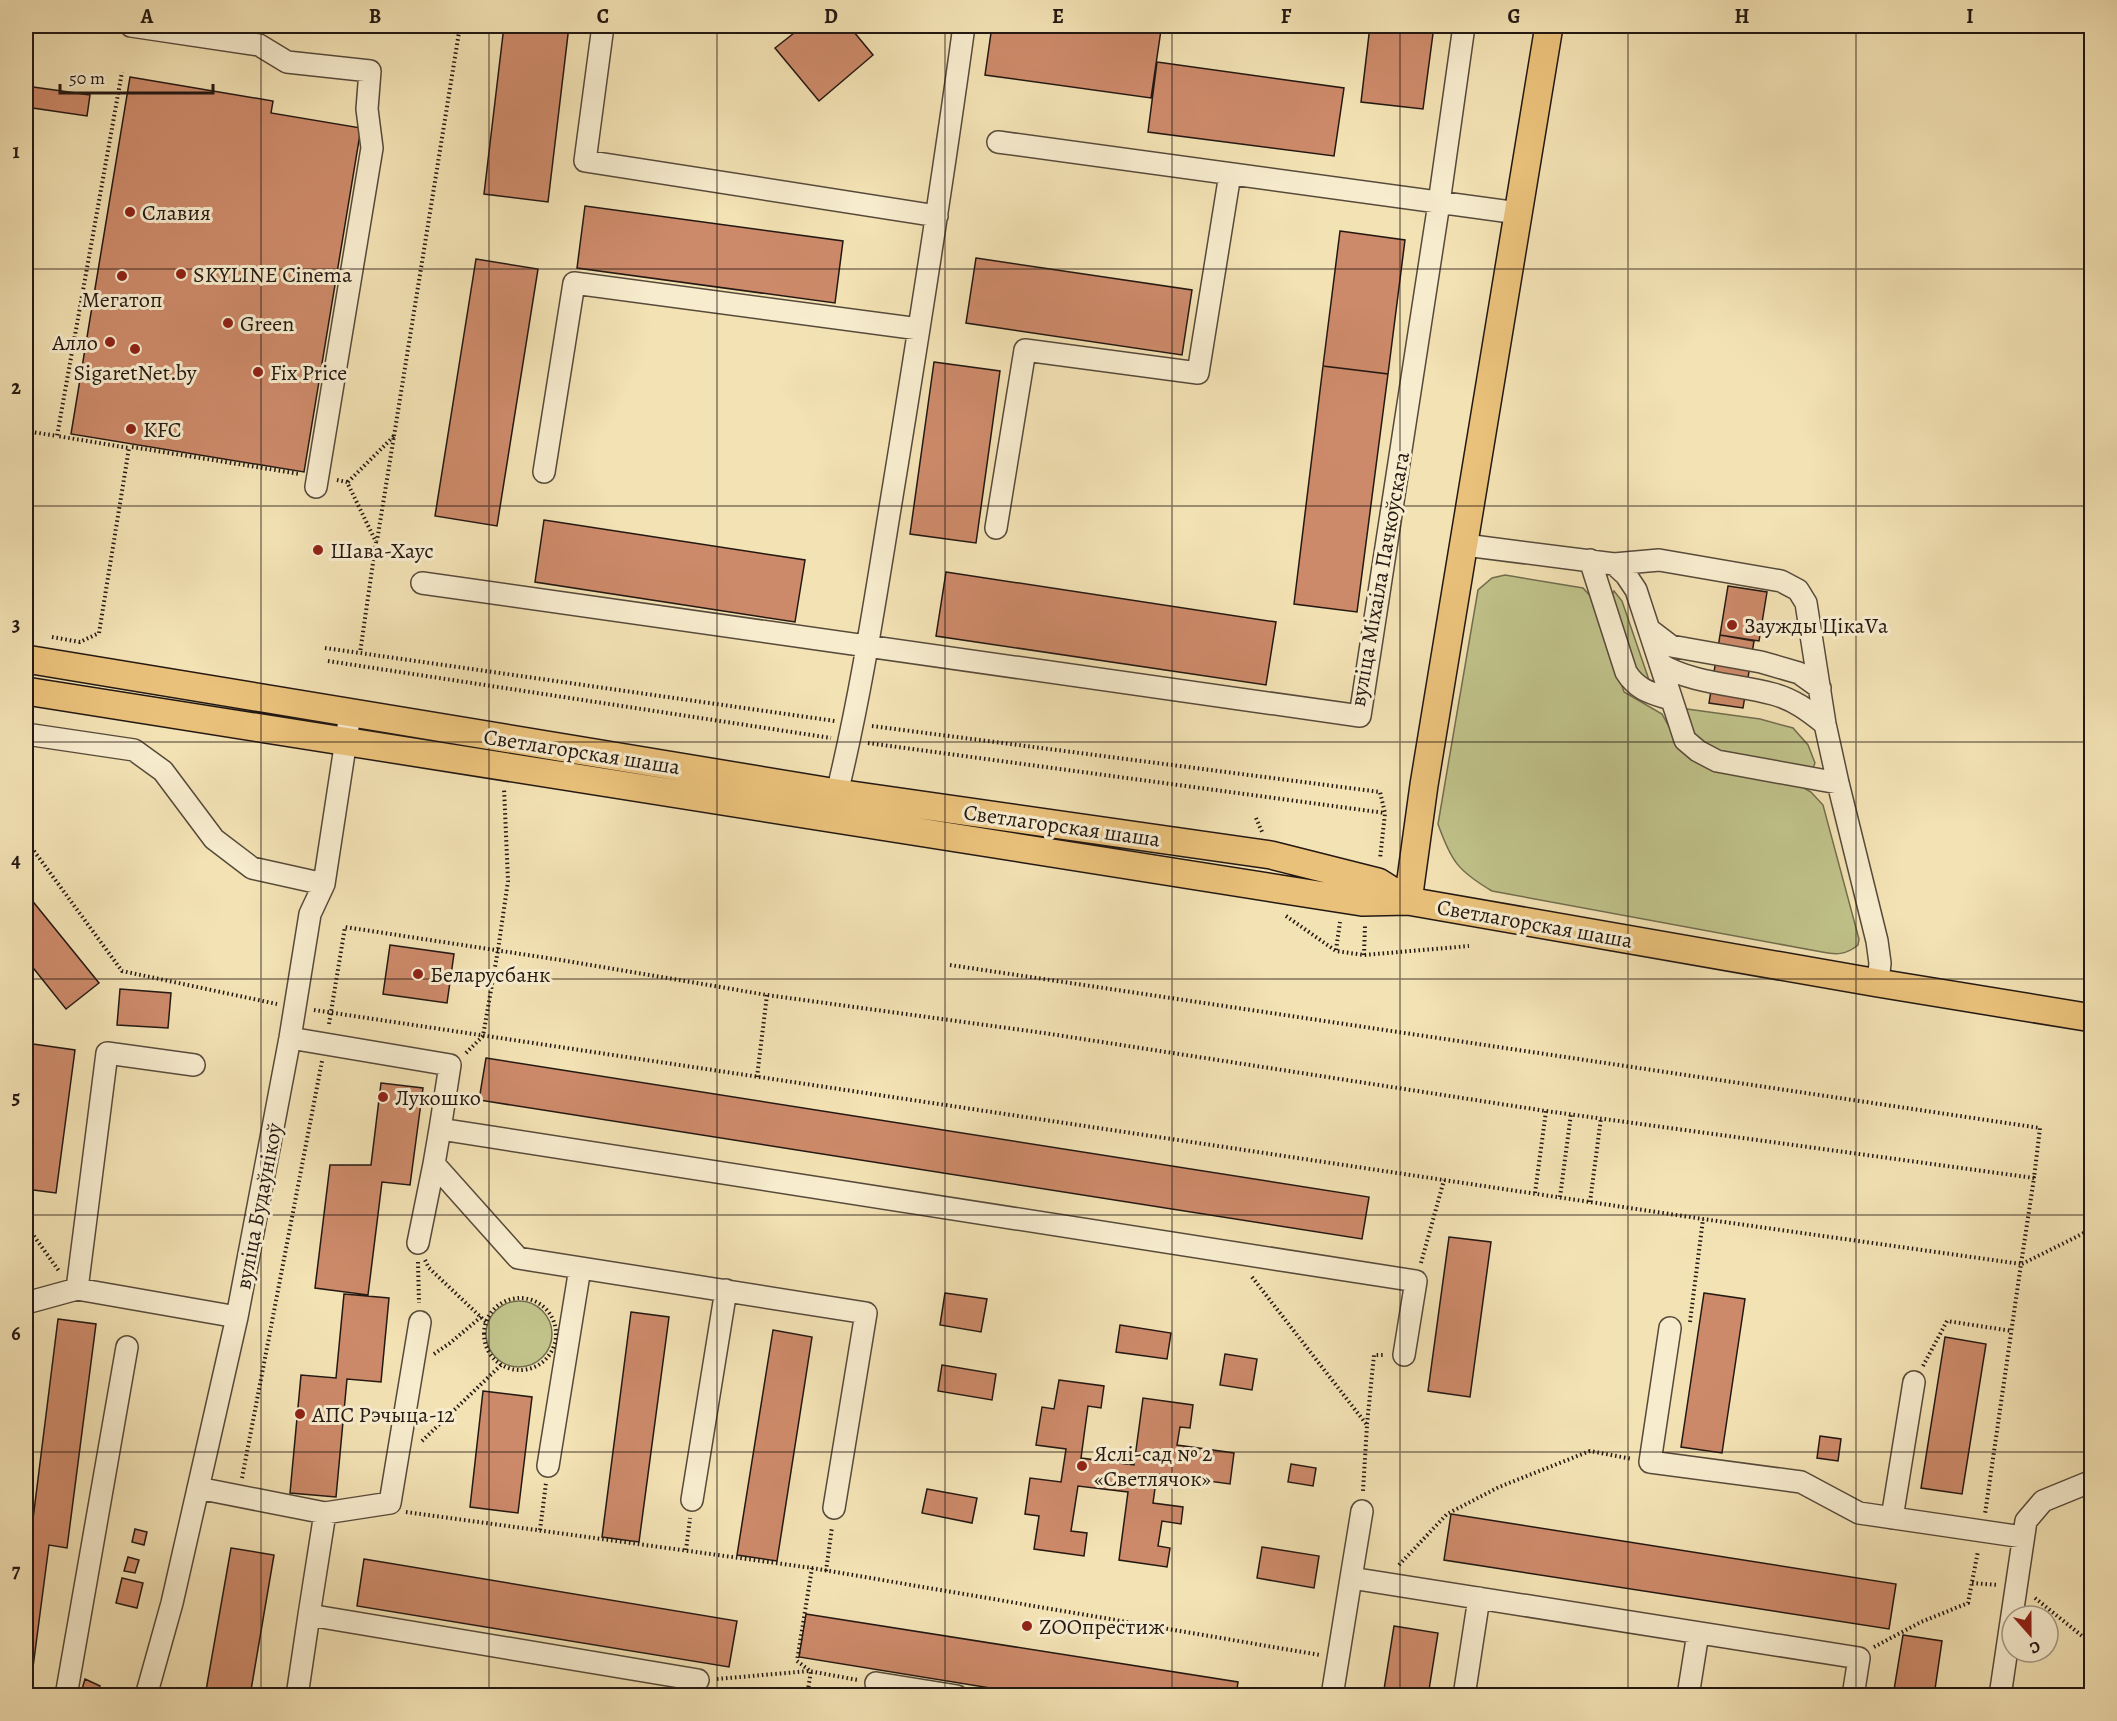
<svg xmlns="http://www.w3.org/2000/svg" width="2117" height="1721" font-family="Alegreya,serif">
<rect width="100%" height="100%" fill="#f3e2b4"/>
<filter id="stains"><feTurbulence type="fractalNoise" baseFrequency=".00333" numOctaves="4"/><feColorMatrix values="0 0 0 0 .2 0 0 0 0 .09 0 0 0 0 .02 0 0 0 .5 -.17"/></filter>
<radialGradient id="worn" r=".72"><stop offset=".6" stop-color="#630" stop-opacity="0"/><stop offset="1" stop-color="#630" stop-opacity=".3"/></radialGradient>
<path fill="#c0c28a" stroke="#726d4e" stroke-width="1.5" d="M1505 575 1583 588 1593 599 1624 692 1662 714 1679 745 1797 784 1811 792 1823 805 1859 939 1858 945C1846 955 1836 955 1822 952L1492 891C1458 871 1451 861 1438 824L1478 590 1492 578Z
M1614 591 1622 601 1650 683 1644 684 1632 663 1610 599Z
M1687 709 1760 719 1793 728 1808 745 1815 763 1813 768 1700 748 1682 710Z
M486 1334a33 33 0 1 1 66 0a33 33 0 1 1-66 0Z"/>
<path fill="#cd8a6a" stroke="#231812" stroke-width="1.5" d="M504 26H569L548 202 484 194Z
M803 26H849L873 55 819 101 775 48Z
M992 26H1126L1161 30 1151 98 985 75Z
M1370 26H1434L1423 109 1361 102Z
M1157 62 1344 88 1334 156 1148 132Z
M130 77 273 101 271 113 361 128 304 472 71 434Z
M26 86 90 95 87 116 26 107Z
M585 206 843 241 835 303 577 268Z
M1340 231 1405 240 1388 374 1323 366Z
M976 258 1192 290 1182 355 966 323Z
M476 259 538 269 497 526 435 516Z
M934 362 1000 371 976 543 910 534Z
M1323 366 1388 374 1357 612 1294 604Z
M544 520 805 560 795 622 535 582Z
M946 572 1276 622 1266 685 936 636Z
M1728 586 1767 592 1759 641 1720 635Z
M1720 635 1754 641 1743 708 1709 703Z
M26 893 99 983 66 1009 26 959Z
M390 945 454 954 447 1003 383 994Z
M120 989 171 993 168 1028 117 1025Z
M33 1044 75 1050 56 1193 26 1189V1101Z
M486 1058 1369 1197 1362 1239 479 1100Z
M381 1083 423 1088 410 1185 382 1182 368 1295 315 1288 330 1165H371Z
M1449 1237 1491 1242 1470 1397 1428 1391Z
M945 1293 987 1299 981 1332 940 1325Z
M1704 1293 1745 1299 1722 1453 1681 1447Z
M344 1294 389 1298 381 1382 347 1379 336 1497 290 1493 301 1375 336 1378Z
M631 1312 669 1317 639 1542 602 1537Z
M58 1319 96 1324 67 1548 49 1545 30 1690H26V1542L30 1543Z
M1120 1325 1171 1333 1167 1359 1116 1352Z
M773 1330 812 1337 777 1561 737 1555Z
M1945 1337 1986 1344 1962 1494 1921 1488Z
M1225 1354 1257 1359 1252 1390 1220 1385Z
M942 1365 996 1374 992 1400 938 1391Z
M1059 1380 1104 1386 1101 1408 1088 1406 1081 1458 1134 1465 1143 1398 1193 1405 1190 1428 1180 1427 1177 1445 1234 1453 1230 1484 1157 1474 1153 1503 1183 1507 1181 1524 1162 1521 1158 1546 1170 1548 1167 1567 1119 1560 1128 1492 1078 1486 1071 1531 1087 1533 1084 1556 1034 1549 1039 1516 1025 1514 1030 1478 1061 1482 1066 1449 1036 1445 1042 1407 1054 1409Z
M483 1391 532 1397 518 1513 470 1507Z
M1820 1436 1841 1439 1838 1461 1817 1458Z
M1291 1464 1316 1468 1313 1486 1288 1482Z
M927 1489 977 1498 972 1523 922 1513Z
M1451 1514 1896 1584 1889 1629 1444 1560Z
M135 1529 147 1532 144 1545 132 1542Z
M1262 1547 1319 1556 1314 1588 1257 1578Z
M231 1548 274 1555 250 1696H205Z
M128 1557 139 1560 135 1573 124 1571Z
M364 1559 737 1621 729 1667 357 1606Z
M122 1578 143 1583 137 1608 116 1603Z
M806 1614 1238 1682 1236 1696H1040L799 1657Z
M1394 1626 1438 1633 1428 1696H1383Z
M1903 1635 1942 1641 1934 1696H1893Z
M85 1679 100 1686 96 1696H80Z
M1577 1690 1609 1696H1575Z"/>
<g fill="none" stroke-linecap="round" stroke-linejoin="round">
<g stroke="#574a3a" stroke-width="24">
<path id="minor" d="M131 26 259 45 287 62 370 71 367 109 372 148 316 487
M603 26 585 161 937 216
M998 142 1518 213
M544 472 574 283 919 329
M996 528 1025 350 1198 373 1230 174
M1465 545 1614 564 1626 575 1636 590 1685 740 1698 751 1717 761 1838 783
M1590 560 1626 672C1637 690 1651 693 1670 699
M1614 564 1659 560 1781 581 1798 590 1806 603 1825 724 1838 783 1877 941 1880 963 1878 983
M422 583 1360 716 1439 203 1464 26
M1650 630 1671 646 1761 662 1799 673 1820 688
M1660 664C1693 684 1736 684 1773 694 1793 699 1809 711 1825 724
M26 734 134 750 163 771 214 839 252 868 324 884
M837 793C862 691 877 587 894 484 919 331 943 179 964 26
M290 1038 450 1065 440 1129 1416 1281 1404 1355
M440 1129 434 1164 518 1258 866 1313 834 1508
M418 1243 434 1164
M77 1289 107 1053 194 1065
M26 1303 77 1289 237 1317
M1670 1328 1650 1462 1801 1482 1859 1513 2023 1537
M548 1466 580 1268
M198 1488 325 1513 390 1503 420 1322
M692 1500 726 1290
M325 1513 309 1615 698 1680
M1892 1518 1914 1382
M1351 1578 1362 1511
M876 1683 957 1696
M66 1696 127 1347
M146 1696 172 1603 237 1317 290 1038 310 914 324 884 350 714
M297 1696 309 1615
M1332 1696 1351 1578 1859 1658 1853 1696
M1464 1696 1479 1598
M1688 1696 1698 1633
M2000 1696 2026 1521 2043 1501 2092 1481"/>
</g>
<g stroke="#231812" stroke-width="30">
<path id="major" d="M26 659 837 793 1271 855 1378 882 1408 901 1878 983 2092 1018
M26 691 1362 902 1408 901
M1408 901 1424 785 1549 26"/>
</g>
<path stroke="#231812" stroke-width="4" stroke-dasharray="1.5 3" stroke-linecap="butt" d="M26 431 57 436
M394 436 460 26
M132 447 300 474
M337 480 347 482 376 542 360 653
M348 482 394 436 377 541
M52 637 80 642 99 633 129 448 57 436 122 72
M325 648 835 721
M328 661 831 738
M872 726 1380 792 1385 813 1380 859
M868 743 1385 813
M1256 818 1262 832
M26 840 122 971 277 1004
M1286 916 1336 951 1364 955 1469 946
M1336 950 1340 922
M1364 955 1365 925
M950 965 2040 1128 2034 1178
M314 1010 1703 1219 2021 1264 1985 1514
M329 1024 345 927 567 961 767 995 1044 1033 1546 1111 2034 1178 2021 1264
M466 1053 483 1036 498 950 508 881 504 788
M757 1077 767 995
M1535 1193 1546 1111
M1560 1197 1571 1114
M1590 1202 1601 1118
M26 1225 59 1271
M425 1260 429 1268 486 1322
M418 1262 419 1303
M1421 1263 1444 1180
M2022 1264 2092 1229
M1252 1277 1367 1425 1363 1491
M484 1334a36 36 0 1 1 72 0a36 36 0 1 1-72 0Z
M1690 1322 1703 1219
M434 1354 450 1343 481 1317
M1923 1366 1947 1321 2012 1331
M1367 1424 1374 1355H1384
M422 1441 501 1365
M242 1478 322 1061
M406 1512 812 1568 1320 1655
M540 1530 546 1483
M686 1550 690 1518
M1399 1565 1447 1514 1499 1487 1590 1451 1632 1459
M826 1571 832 1527
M1972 1583 1998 1585
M2035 1598 2092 1644
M1874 1647 1921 1622 1968 1603 1978 1551
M809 1670 797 1661 812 1568
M717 1679 809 1671 858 1680
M807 1696 811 1671"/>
<use href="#minor" stroke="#f7ecce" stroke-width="21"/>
<use href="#major" stroke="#eac17a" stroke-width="27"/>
</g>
<path fill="none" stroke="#231812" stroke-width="1.5" stroke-opacity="0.55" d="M261 26V1696M489 26V1696M717 26V1696M945 26V1696M1172 26V1696M1400 26V1696M1628 26V1696M1856 26V1696M26 269H2092M26 506H2092M26 742H2092M26 979H2092M26 1215H2092M26 1452H2092"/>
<g fill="#8f2418" stroke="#f7ecce" stroke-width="2">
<circle cx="130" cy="212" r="6"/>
<circle cx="181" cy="274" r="6"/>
<circle cx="122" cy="276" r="6"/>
<circle cx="228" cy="323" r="6"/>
<circle cx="110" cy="342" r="6"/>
<circle cx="135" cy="349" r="6"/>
<circle cx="258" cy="372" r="6"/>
<circle cx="131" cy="429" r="6"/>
<circle cx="318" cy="550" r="6"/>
<circle cx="1732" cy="625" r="6"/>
<circle cx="418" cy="974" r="6"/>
<circle cx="383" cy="1097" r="6"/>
<circle cx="300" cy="1414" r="6"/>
<circle cx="1082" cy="1466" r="6"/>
<circle cx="1027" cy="1626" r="6"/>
</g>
<g text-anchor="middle" stroke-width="6" stroke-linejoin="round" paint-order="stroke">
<g font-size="22" fill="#231812" stroke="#f7ecce" text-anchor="start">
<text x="142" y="220">Славия</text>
<text x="193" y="282">SKYLINE Cinema</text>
<text x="122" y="307" text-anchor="middle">Мегатоп</text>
<text x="240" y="331">Green</text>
<text x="98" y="350" text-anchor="end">Алло</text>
<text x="135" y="380" text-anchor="middle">SigaretNet.by</text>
<text x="270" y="380">Fix Price</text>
<text x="143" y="437">KFC</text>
<text x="330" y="558">Шава-Хаус</text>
<text x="1744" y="633">Заужды ЦікаVа</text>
<text x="430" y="982">Беларусбанк</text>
<text x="395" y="1105">Лукошко</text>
<text x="312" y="1422">АПС Рэчыца-12</text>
<text x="1094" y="1461">Яслі-сад № 2<tspan x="1094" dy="25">«Светлячок»</tspan></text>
<text x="1039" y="1634">ZOOпрестиж</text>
</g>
<g font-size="22" fill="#231812" stroke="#f7ecce">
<text transform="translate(1379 579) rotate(-80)" y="8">вуліца Міхаіла Пачкоўскага</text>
<text transform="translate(582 751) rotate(9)" y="8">Светлагорская шаша</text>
<text transform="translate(1062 825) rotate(8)" y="8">Светлагорская шаша</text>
<text transform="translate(1535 923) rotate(10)" y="8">Светлагорская шаша</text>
<text transform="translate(258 1206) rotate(-79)" y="8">вуліца Будаўнікоў</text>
</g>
</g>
<rect width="2117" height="1721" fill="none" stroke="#f3e2b4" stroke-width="66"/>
<g transform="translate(2030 1634) rotate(159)"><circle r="28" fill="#f7ecce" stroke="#a29783" stroke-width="1.5"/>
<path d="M0-4.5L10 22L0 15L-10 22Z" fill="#8f2418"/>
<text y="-9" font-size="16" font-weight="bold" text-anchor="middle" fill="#231812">С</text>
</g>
<path d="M60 84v9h153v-9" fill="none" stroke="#231812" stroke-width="3"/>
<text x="69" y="84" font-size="18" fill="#231812" stroke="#f7ecce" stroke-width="4.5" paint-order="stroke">50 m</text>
<rect x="33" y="33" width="2051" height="1655" fill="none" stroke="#231812" stroke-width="2"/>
<g font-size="20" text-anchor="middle" font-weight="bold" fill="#231812">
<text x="147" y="23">A</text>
<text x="375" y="23">B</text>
<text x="603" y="23">C</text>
<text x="831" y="23">D</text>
<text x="1058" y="23">E</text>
<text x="1286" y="23">F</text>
<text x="1514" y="23">G</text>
<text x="1742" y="23">H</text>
<text x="1970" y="23">I</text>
<text x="16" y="158">1</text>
<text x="16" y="394">2</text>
<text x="16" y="631">3</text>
<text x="16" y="867">4</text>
<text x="16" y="1104">5</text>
<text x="16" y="1340">6</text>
<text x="16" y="1577">7</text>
</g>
<rect width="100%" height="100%" filter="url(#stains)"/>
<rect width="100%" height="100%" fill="url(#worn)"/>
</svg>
